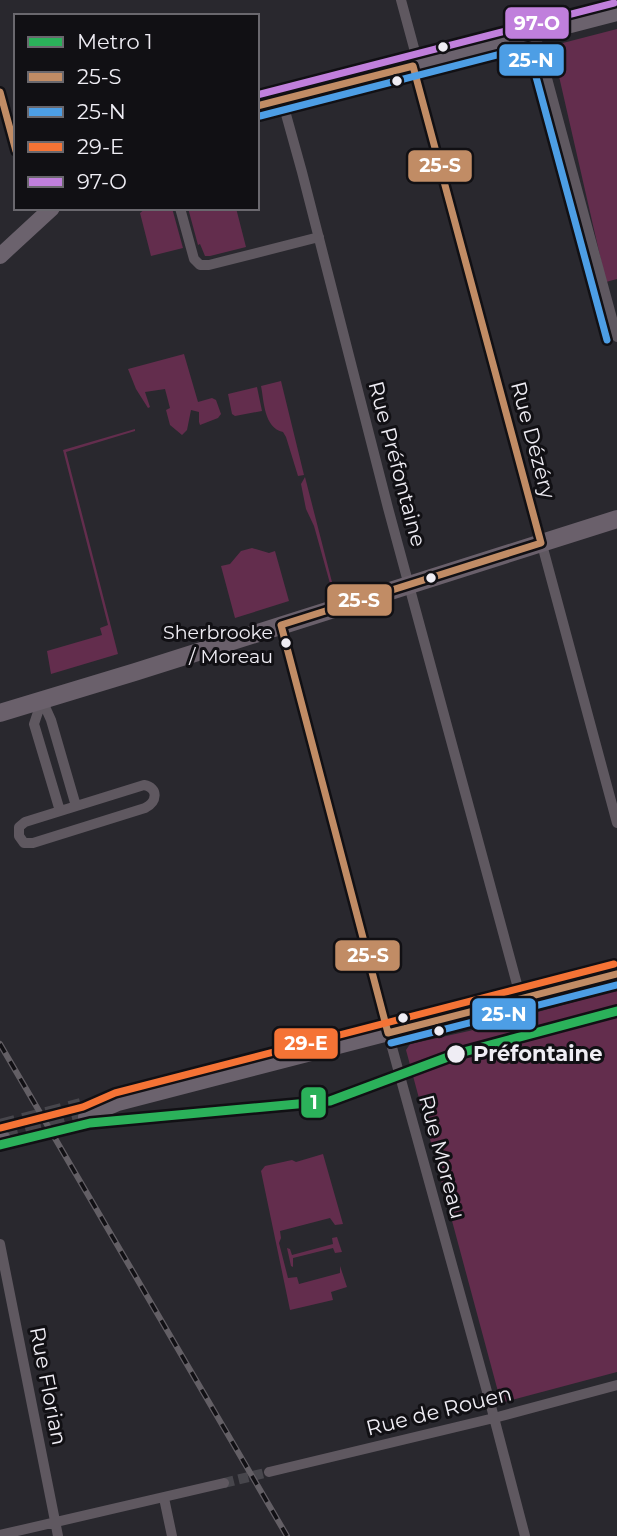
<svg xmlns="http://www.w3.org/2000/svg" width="617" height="1536" font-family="Montserrat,sans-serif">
<rect width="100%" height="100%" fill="#29282e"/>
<path fill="#632d4d" d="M617 29V279L606 282 553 50 555 45Z
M146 208H172L183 248 151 256 140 213Z
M188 208H236L246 247 210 256H205L200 244 198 245Z
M184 354 198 402 212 398 216 400 221 414 218 418 200 425 199 422V412L191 410 187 430 182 435 170 425 166 410 170 408 165 389 145 392 150 407 148 408 136 389 128 369Z
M281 381 304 475 298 476 286 437 283 432C264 428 264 401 261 386Z
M257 387 262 411 235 416 232 414 228 394Z
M135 429V431L66 452 118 654 51 674 47 651 102 635 100 628 108 625 63 450Z
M305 477 333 586 331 587 314 526 306 509 301 484Z
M252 548 269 553 275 551 289 601 235 618 221 566 230 564 241 551Z
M617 990V1372L504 1402 500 1399 406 1050 410 1044 469 1031Z
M323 1154 343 1224 335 1225 330 1218 280 1231 281 1238 279 1243 288 1278 297 1277 299 1284 340 1273V1266L347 1287 331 1292 333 1300 290 1310 261 1171 265 1166 292 1160 296 1162Z
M337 1237 342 1252 335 1253 333 1248 293 1258V1267L291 1266 287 1248 290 1249 292 1255 333 1244 332 1238Z"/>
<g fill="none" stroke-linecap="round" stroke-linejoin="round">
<path stroke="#47464c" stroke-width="10" stroke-dasharray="10 5" stroke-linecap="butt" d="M224 1483 269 1472"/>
<path stroke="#47464c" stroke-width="16" stroke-dasharray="16 8" stroke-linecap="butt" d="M0 1127 81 1106
M3 1139 86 1117"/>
<path stroke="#5f5860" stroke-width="10" d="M401 0 414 48 413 66 617 823
M535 34 617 337
M0 92 16 152
M282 100 302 172 388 508 521 999
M180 208 194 259 200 265H209L319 237
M281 625 382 1011 491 1406 525 1536
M42 700 34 724 60 811
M42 700 51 720 76 806
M144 785C159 788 157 802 145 808L33 843H24L19 836V827L25 822Z
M0 1244 58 1536
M269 1472 494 1418 617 1385
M164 1498 172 1536
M0 1535 224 1483"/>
<path stroke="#6b626d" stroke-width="16" d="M257 106 617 13
M0 256 52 208
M86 1117 118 1103 617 974
M0 1139H3"/>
<path stroke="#6a606b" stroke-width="18" d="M0 713 135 672 617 519"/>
<g stroke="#635f65" stroke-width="6">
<path id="rail" d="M0 1044 287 1536"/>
</g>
<use href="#rail" stroke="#111014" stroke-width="3.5" stroke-dasharray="10" stroke-linecap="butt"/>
<g stroke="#111014" stroke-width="12">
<path id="bus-1" d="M0 92 16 151
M257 106 413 66 541 543 281 625 388 1033 617 974"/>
</g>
<g stroke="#111014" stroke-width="12">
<path id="bus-2" d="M260 116 528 47 607 340
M391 1043 617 985"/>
</g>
<g stroke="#111014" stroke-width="12">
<path id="bus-3" d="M0 1128 83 1107 115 1093 614 964"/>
</g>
<g stroke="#111014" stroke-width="12">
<path id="bus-4" d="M257 95 614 3"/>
</g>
<use href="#bus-1" stroke="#c18c65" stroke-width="7"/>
<use href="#bus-2" stroke="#4d9ee5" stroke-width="7"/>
<use href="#bus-3" stroke="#f57335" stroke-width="7"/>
<use href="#bus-4" stroke="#c07fdc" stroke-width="7"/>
<g stroke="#111014" stroke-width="14">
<path id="metro-1" d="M0 1145 90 1123 330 1101 456 1054 617 1011"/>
</g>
<use href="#metro-1" stroke="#2bb15a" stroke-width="9"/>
</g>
<g fill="#efedf4" stroke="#111014" stroke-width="2.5">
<circle cx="443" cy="47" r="6"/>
<circle cx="397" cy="81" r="6"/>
<circle cx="431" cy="578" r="6"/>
<circle cx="286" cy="643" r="6"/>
<circle cx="403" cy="1018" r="6"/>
<circle cx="439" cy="1031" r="6"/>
<circle cx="456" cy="1054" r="10"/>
</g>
<g text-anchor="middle" stroke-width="6" stroke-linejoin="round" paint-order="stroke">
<g font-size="19" fill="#efedf4" stroke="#111014" text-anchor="end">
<text x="273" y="639">Sherbrooke<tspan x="273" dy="24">/ Moreau</tspan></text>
</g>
<g font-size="21" fill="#efedf4" stroke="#111014">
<text transform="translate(533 440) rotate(75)" y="7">Rue Dézéry</text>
<text transform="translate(397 464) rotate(75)" y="7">Rue Préfontaine</text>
<text transform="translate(442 1157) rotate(75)" y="7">Rue Moreau</text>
<text transform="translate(48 1386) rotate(79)" y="7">Rue Florian</text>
<text transform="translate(439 1411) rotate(-14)" y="7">Rue de Rouen</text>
</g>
<g font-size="21" font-weight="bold" fill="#efedf4" stroke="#111014" text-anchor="start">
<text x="473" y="1061">Préfontaine</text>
</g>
</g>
<g stroke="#111014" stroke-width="2.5">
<rect x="504" y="6" width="66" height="34" rx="7" fill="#c07fdc"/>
<rect x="498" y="43" width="67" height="34" rx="7" fill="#4d9ee5"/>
<rect x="407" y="149" width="66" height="34" rx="7" fill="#c18c65"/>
<rect x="326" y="583" width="67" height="34" rx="7" fill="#c18c65"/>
<rect x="334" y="939" width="67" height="33" rx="7" fill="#c18c65"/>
<rect x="471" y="997" width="66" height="34" rx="7" fill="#4d9ee5"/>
<rect x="273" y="1027" width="66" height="33" rx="7" fill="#f57335"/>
<rect x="300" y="1086" width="27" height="33" rx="7" fill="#2bb15a"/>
</g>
<g font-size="19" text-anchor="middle" font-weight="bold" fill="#fff">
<text x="537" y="30">97-O</text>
<text x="531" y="67">25-N</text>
<text x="440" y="172">25-S</text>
<text x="359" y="607">25-S</text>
<text x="368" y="962">25-S</text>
<text x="504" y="1021">25-N</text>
<text x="306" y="1050">29-E</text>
<text x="314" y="1109">1</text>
</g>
<rect x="14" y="14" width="245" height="196" fill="#111014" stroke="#6a686e" stroke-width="2"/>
<rect x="28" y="37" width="35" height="10" fill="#2bb15a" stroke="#6a686e" stroke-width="2"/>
<text x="77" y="49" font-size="21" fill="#efedf4">Metro 1</text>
<rect x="28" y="72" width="35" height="10" fill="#c18c65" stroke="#6a686e" stroke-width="2"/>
<text x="77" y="84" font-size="21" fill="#efedf4">25-S</text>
<rect x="28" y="107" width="35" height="10" fill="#4d9ee5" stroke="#6a686e" stroke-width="2"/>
<text x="77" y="119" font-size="21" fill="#efedf4">25-N</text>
<rect x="28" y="142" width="35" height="10" fill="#f57335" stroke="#6a686e" stroke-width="2"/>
<text x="77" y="154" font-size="21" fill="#efedf4">29-E</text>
<rect x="28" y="177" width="35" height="10" fill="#c07fdc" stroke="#6a686e" stroke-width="2"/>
<text x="77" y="189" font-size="21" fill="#efedf4">97-O</text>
</svg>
